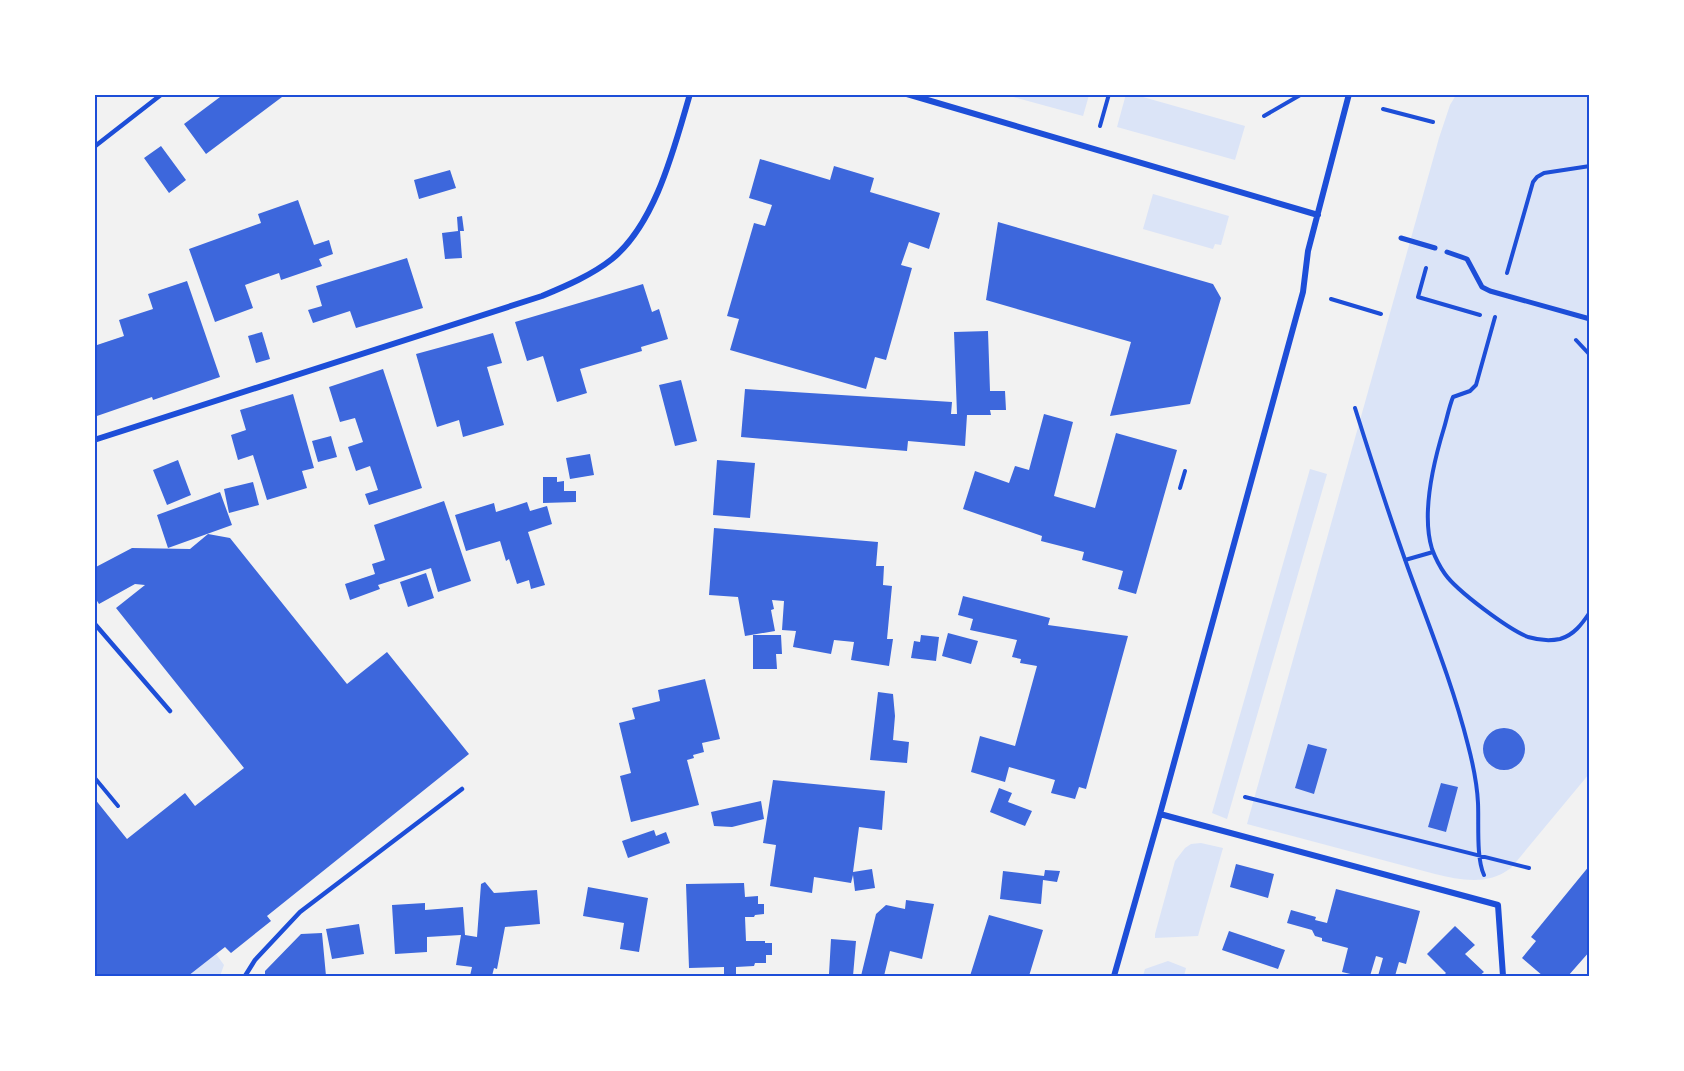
<svg xmlns="http://www.w3.org/2000/svg" width="1684" height="1071" font-family="Literata,serif">
<rect width="100%" height="100%" fill="#f2f2f2"/>
<path fill="#dbe4f7" d="M1126 94 1136 95 1245 126 1235 160 1117 127Z
M1006 95H1089L1083 116Z
M1456 95H1589V774L1511 868C1487 886 1461 880 1435 874L1247 824 1439 138 1450 105Z
M1153 194 1229 216 1221 245 1215 244 1213 249 1143 229Z
M1310 469 1327 474 1227 819 1212 813Z
M1201 843 1223 848 1198 936 1155 938V934L1175 861 1185 848 1191 844Z
M216 954 224 965 220 976H188Z
M1168 961 1186 968 1184 976H1143L1145 969Z"/>
<path fill="#3d67dc" d="M224 94H286L206 154 184 124Z
M161 146 186 180 169 193 144 158Z
M760 159 830 180 834 166 874 178 870 192 940 213 929 249 909 242 901 265 912 268 886 360 875 357 866 389 730 350 739 319 727 316 754 223 765 226 772 205 749 198Z
M450 170 456 188 419 199 414 180Z
M298 200 314 245 329 240 333 254 319 259 322 266 281 280 279 273 245 285 253 308 215 322 189 249 261 223 258 214Z
M462 216 464 231H460L462 258 445 259 442 233 458 231 457 217Z
M998 222 1213 284 1221 298 1190 404 1110 416 1131 342 986 300Z
M407 258 423 308 356 328 350 311 313 323 308 310 322 306 316 286Z
M187 281 220 377 153 400 152 397 94 417V346L124 336 119 320 153 309 148 294Z
M643 284 652 312 659 309 668 339 641 347 642 351 580 369 587 393 557 402 543 356 527 361 515 322Z
M988 331 990 391H1005L1006 410H990L991 415H967L965 446 908 441 907 451 741 437 745 389 952 402 951 414H957L954 332Z
M262 332 270 359 256 363 248 336Z
M493 333 502 363 487 367 504 425 463 437 459 420 437 427 416 354Z
M383 369 422 488 369 505 365 494 378 490 370 466 356 471 348 447 363 442 355 418 340 422 329 387Z
M681 380 697 441 675 446 659 385Z
M293 394 314 468 302 471 307 488 267 500 253 455 238 460 231 435 246 430 240 410Z
M1044 414 1073 422 1054 496 1095 508 1116 433 1177 450 1136 594 1118 589 1123 571 1082 560 1084 552 1041 541 1042 536 963 509 975 471 1009 483 1015 466 1029 470Z
M331 436 337 457 318 462 312 441Z
M590 454 594 475 570 479 566 458Z
M178 460 191 495 167 505 153 470Z
M717 460 755 463 750 518 713 515Z
M543 477H557V482L564 481V491H576V502L543 503Z
M253 482 259 505 229 513 224 489Z
M220 492 232 525 168 548 157 515Z
M444 501 471 581 438 592 431 568 378 585 380 589 350 600 345 584 375 574 372 564 385 560 374 525Z
M527 502 530 511 547 506 552 524 528 532 545 585 531 589 529 580 517 584 509 559 506 561 500 541 466 551 455 515 494 503 496 512Z
M714 528 878 542 876 566H884L883 585 892 586 887 639H893L889 666 851 660 854 642 834 640 831 654 793 647 796 631 782 630 784 601 772 600 774 609 771 610 775 631 745 636 738 597 709 595Z
M208 534 230 538 347 684 387 652 469 754 267 916 271 921 231 953 225 947 188 976H94V798L127 839 185 793 195 806 244 768 116 608 145 585 135 584 99 604 94 596V568L132 548 190 549Z
M426 573 434 598 408 607 400 582Z
M963 596 1050 618 1048 625 1128 636 1086 789 1079 787 1075 799 1051 793 1055 780 1009 767 1005 782 971 772 980 736 1015 746 1037 666 1020 663 1021 659 1012 657 1017 640 970 630 973 619 958 615Z
M948 633 978 641 971 664 942 656Z
M753 635H781L782 654H776L777 669H753Z
M921 635 939 637 936 661 911 658 914 641 920 642Z
M705 679 720 739 702 743 704 752 693 755 694 758 687 760 699 805 631 822 620 776 631 773 619 723 635 719 632 708 660 701 658 690Z
M878 692 893 694 895 716 893 740 909 742 907 763 870 760Z
M1483 749a21 21 0 1 1 42 0a21 21 0 1 1-42 0Z
M1308 744 1327 749 1314 794 1295 788Z
M773 780 885 791 882 830 859 827 853 872 872 869 875 888 855 891 853 875 851 883 814 877 812 893 770 886 776 845 763 843Z
M1441 783 1458 787 1446 832 1428 827Z
M999 788 1012 793 1008 802 1032 811 1025 826 990 812Z
M761 801 764 819 732 827 714 826 711 812Z
M654 830 656 836 666 832 670 843 628 858 622 841Z
M1236 864 1274 874 1268 898 1230 887Z
M1590 865V951L1568 976H1543L1522 958 1536 941 1531 937Z
M1045 870 1060 871 1057 882 1043 880 1041 904 1000 899 1003 871 1044 876Z
M485 882 494 893 537 890 540 924 505 927 497 969 494 968 492 976H470L472 967 456 965 461 935 427 937V952L395 954 392 905 425 903V910L463 907 465 935 477 937 481 884Z
M744 883 745 897 758 896V904H764V914L755 915 754 917H745L746 941H765V943H772V955H766V963H755L754 966 736 967V976H724V967L689 968 686 884Z
M588 887 648 898 639 952 620 949 624 923 583 916Z
M1336 889 1420 911 1406 964 1399 962 1395 976H1378L1383 958 1376 956 1370 976H1359L1342 972 1348 948 1322 941V938L1315 936 1312 930 1287 923 1291 910 1316 917 1315 920 1327 923Z
M906 900 934 904 922 959 890 951 884 976H861L876 914 886 905 905 909Z
M989 915 1043 930 1029 976H970Z
M359 924 364 954 332 959 326 929Z
M1455 926 1475 945 1465 954 1484 972 1479 976H1443L1446 973 1427 954Z
M1229 931 1285 950 1278 969 1222 950Z
M322 933 326 976H265V971L301 934Z
M831 939 856 941 853 976 829 974Z"/>
<g fill="none" stroke-linecap="round" stroke-linejoin="round">
<path stroke="#1d4ed8" stroke-width="4" d="M1383 109 1433 122
M1264 116 1302 94
M1100 126 1109 94
M1426 268 1418 297 1480 315
M1507 273 1533 182 1537 177 1544 173 1590 166
M1331 299 1381 314
M1495 317 1476 385 1470 391 1453 397C1449 407 1447 418 1444 428 1433 464 1421 513 1432 549 1435 557 1440 567 1445 574 1457 591 1508 629 1528 637 1538 640 1550 641 1560 639 1574 635 1582 624 1590 612
M1576 340 1590 355
M1355 408C1372 462 1389 515 1408 568 1429 626 1453 685 1468 745 1473 764 1477 783 1478 803 1479 823 1476 858 1484 875
M1180 488 1185 471
M1405 560 1433 552
M94 777 118 806
M1245 797 1529 868"/>
<path stroke="#1d4ed8" stroke-width="4.5" d="M94 147 162 94
M94 623 170 711
M245 976 255 960 300 912 462 789"/>
<path stroke="#1d4ed8" stroke-width="5" d="M1401 238 1435 248
M1447 252 1467 259 1482 287 1490 291 1590 319"/>
<path stroke="#1d4ed8" stroke-width="6" d="M907 94 1318 215
M94 440 542 296C566 286 592 275 612 259 656 223 674 148 690 94
M1160 814 1498 905 1503 976
M1114 976 1160 814 1303 292 1308 251 1349 94"/>
</g>
<rect width="1684" height="1071" fill="none" stroke="#ffffff" stroke-width="192"/>
<rect x="96" y="96" width="1492" height="879" fill="none" stroke="#1d4ed8" stroke-width="2"/>
</svg>
